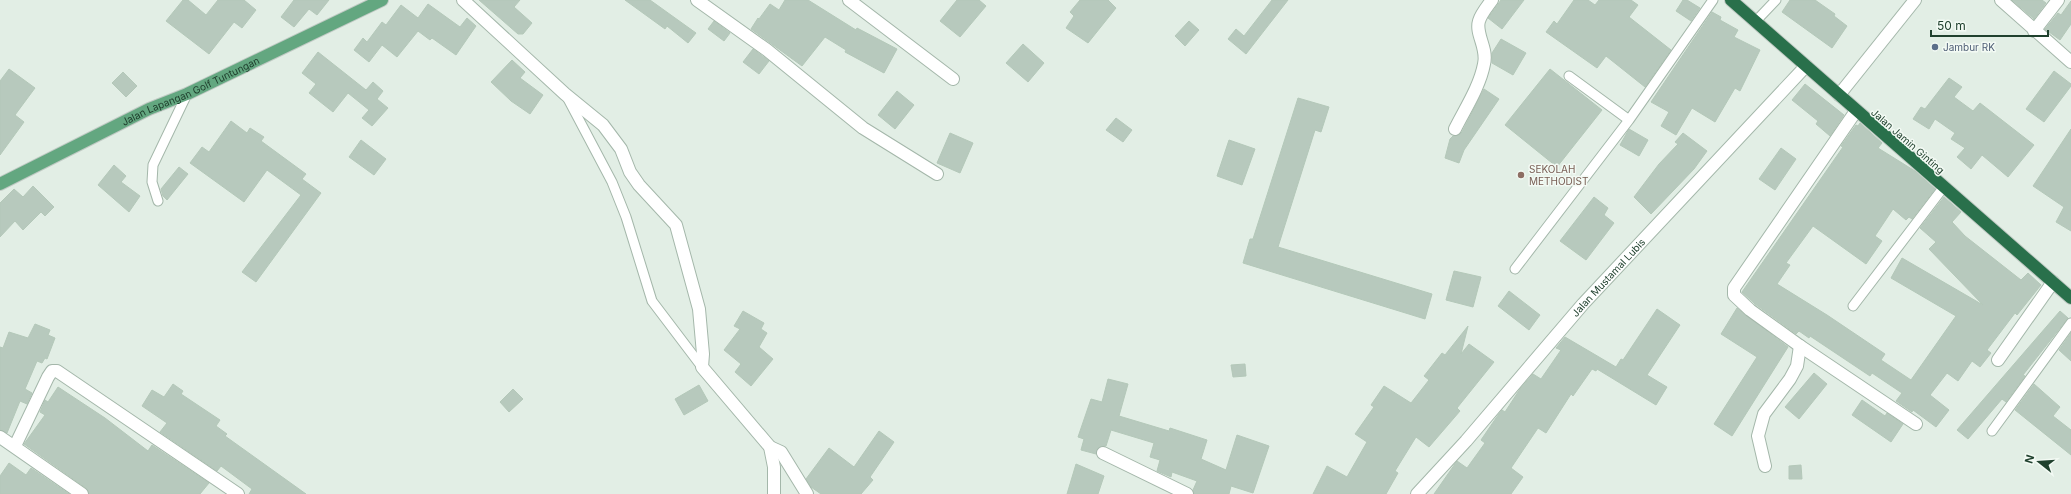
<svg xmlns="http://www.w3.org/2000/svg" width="2071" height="494" font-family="Inter,sans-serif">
<rect width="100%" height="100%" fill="#e2eee5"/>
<path fill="#b7c9bd" stroke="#b4c8b9" d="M183 0H188L206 15 218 0H244L256 10 242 28 234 22 209 54 166 21Z
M294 0H329L317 15 309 9 294 27 281 17Z
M479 0H520L514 7 532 23 523 34H518Z
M625 0H650L696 33 688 43 667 26 665 29Z
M785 0H808L856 30 857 28 897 49 884 73 845 52 846 50 825 37 802 66 751 29 758 18 759 19 770 4 779 10Z
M957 0H979L986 6 960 37 940 21Z
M1080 0H1108L1116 8 1088 43 1066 28 1074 16 1070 12Z
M1272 0H1288L1246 54 1228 39 1236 29 1244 36Z
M1501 0H1524L1502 29 1488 18Z
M1574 0H1588L1595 5 1599 0H1631L1638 5 1629 17 1671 50 1645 87 1606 56 1597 68 1546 32 1554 21 1557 24Z
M1683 0H1687L1700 8 1691 21 1676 11Z
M1790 0H1815L1835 14 1834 16 1847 26 1832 48 1782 12Z
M2012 0H2042L2046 3 2034 19Z
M2071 1V24L2060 40 2045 29 2058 13 2061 15Z
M428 4 460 27 467 18 476 26 456 55 432 38 430 40 418 31 397 57 382 45 369 62 354 50 363 38 367 42 382 22 386 25 401 5 418 18Z
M1712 12 1721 17 1720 20 1738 30 1734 37 1760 50 1740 91 1735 88 1715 122 1692 108 1676 135 1661 126 1669 112 1651 102Z
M714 21 730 33 724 41 708 29Z
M1189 21 1199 30 1185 46 1175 36Z
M1501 39 1526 53 1513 75 1492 63V53Z
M1023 44 1044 63 1028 82 1006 63Z
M753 49 769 61 759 74 743 62Z
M318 52 366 90 373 82 383 91 377 99 388 108 372 126 362 118 369 110 348 93 333 112 309 93 316 84 302 73Z
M512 60 525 72 520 78 543 95 530 114 511 101 491 82Z
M9 69 35 88 15 115 24 122 0 155V81Z
M1550 69 1602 110 1557 167 1505 125Z
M2054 71 2071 84V86L2044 122 2026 109Z
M123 72 137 86 126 97 112 83Z
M1949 78 1962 87 1954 97 1973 111 1980 103 2034 145 2008 177 1982 155 1971 169 1957 157 1965 148 1951 139 1955 133 1935 119 1929 129 1913 119 1921 107 1925 109Z
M1805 84 1844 115 1830 136 1816 124 1818 121 1792 100Z
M1484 89 1499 99 1464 150 1459 163 1445 158 1450 139 1453 136 1459 135 1462 132Z
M897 91 914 105 895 129 878 115Z
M1298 98 1329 107 1321 132 1315 130 1278 247 1432 294 1425 319 1243 263 1250 239H1253Z
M1116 118 1132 130 1123 142 1106 130Z
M231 121 247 133 250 128 264 137 261 141 306 174 302 179 321 193 256 282 242 272 301 195 267 170 244 202 190 163 202 147 209 152Z
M1860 123 1882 143 1878 148 1915 171 1935 189 1912 219 1909 217 1906 220 1893 209 1875 236 1882 241 1866 264 1813 226 1786 263 1790 265 1777 284 1827 315 1885 354 1881 360 1911 380 1956 316 1891 278 1902 258 1983 305 1929 249 1936 242 1920 228 1944 197 1961 212 1952 222 1965 236 2021 280 2028 273 2041 285 2017 315 2015 313 1987 350 1991 353 1980 367 1972 361 1958 381 1947 373 1930 395 1949 410 1936 427 1913 410 1912 412 1896 401 1902 393 1872 373 1870 376 1810 336 1809 338 1799 331 1796 334 1755 304 1742 292 1843 147 1841 146 1856 125 1858 126Z
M1629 129 1648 140 1639 156 1620 145Z
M2071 129V231L2056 222 2064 207 2033 186Z
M950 133 973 143 960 173 937 163Z
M1683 133 1707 151 1694 169 1651 214 1634 197 1659 164 1678 144 1675 142Z
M361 140 386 159 374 175 349 157Z
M1229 140 1255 149 1242 185 1217 176Z
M1781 148 1796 159 1775 190 1759 179Z
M114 165 126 176 121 182 140 196 129 212 98 185Z
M179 167 188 174 167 200 163 196 161 189Z
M33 186 54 207 45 216 41 212 23 230 15 221 0 237V203L14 189 23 197Z
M1594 197 1608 208 1604 215 1614 223 1586 260 1560 241Z
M1454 271 1481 277 1473 307 1446 300Z
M1509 291 1540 315 1529 330 1498 306Z
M1737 308 1788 347 1732 436 1714 424 1757 357 1721 334Z
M1657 309 1680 325 1647 375 1667 387 1656 405 1597 369 1596 371 1592 369 1573 396 1571 394 1546 433 1538 428 1511 468 1523 477 1511 494H1434L1457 461 1467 468 1485 443 1481 440 1496 418 1502 410 1505 412 1520 389 1533 374 1541 379 1561 350 1556 348 1565 337 1616 367 1621 359 1623 360Z
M743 311 764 323 761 329 767 333 759 347 773 359 751 386 735 372 741 364 724 350 740 329 734 326Z
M2060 311 2068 318 2023 375 2025 376 2006 402 2002 399 1968 439 1957 430Z
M35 324 50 330 48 335 55 338 47 359 45 358 42 363 37 361 25 389 32 393 27 404 20 401 7 433 0 430V347L3 348 9 332 28 338Z
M1468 326 1461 354 1469 344 1494 362 1457 408 1460 411 1429 447 1416 437 1395 471 1398 473 1386 494H1313L1327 466 1347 477 1367 442 1355 434 1374 407 1371 405 1384 386 1411 403 1429 380 1424 376 1442 353 1445 355Z
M2071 333V361L2059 350Z
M1245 364 1246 376 1233 377 1231 365Z
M1814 373 1827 384 1799 419 1785 407Z
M1108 379 1128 384 1119 416 1169 431 1170 428 1207 440 1201 459 1226 470 1237 435 1269 446 1253 493 1231 486 1229 494H1194L1193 490 1197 481 1172 472 1171 477 1157 471 1160 460 1150 457 1154 443 1111 430 1106 446 1099 447 1096 454 1081 450 1084 439 1078 437 1091 399 1102 402Z
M173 384 183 391 181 394 220 420 216 426 227 434 225 436 306 494H249L252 489 221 466 217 471 160 432 167 423 142 406 152 390 164 397Z
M2034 384 2060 407 2053 416 2071 430V455L2015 410Z
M699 385 708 401 684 415 675 399Z
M58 387 105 418 148 451 152 445 209 483 200 494H89L86 488 24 444 45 415 40 412 45 400 48 402Z
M513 389 523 399 509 412 500 402Z
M1862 400 1885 416 1887 413 1903 424 1891 442 1852 415Z
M879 431 894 442 870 477 873 480 861 494H821L811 487 806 479 829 448 854 467Z
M9 463 26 475 31 468 69 494H0V476Z
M1076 464 1104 476 1098 494H1067Z
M1801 465 1802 479H1789V466Z"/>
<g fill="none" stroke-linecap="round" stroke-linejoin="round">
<g stroke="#a4b7aa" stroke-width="11">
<path id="lane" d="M1755 22 1776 0
M1569 76 1629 120
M567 97 612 182 626 217 652 301 702 367
M158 201 152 182 153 165 187 94
M1515 269 1629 120 1713 0
M1853 306 1943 188
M1992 431 2071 323"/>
</g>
<g stroke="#a4b7aa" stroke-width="14">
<g id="street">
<path d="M463 0 565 94 603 125 621 149 630 172 639 185 676 225 699 309 703 354 702 367 770 447 774 467V494"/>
<path d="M697 0 767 50 863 128 937 174"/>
<path d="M849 0 953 79"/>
<path d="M2001 0 2071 62"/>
<path d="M2034 31 2058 0"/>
<path d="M1839 95 1915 0"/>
<path d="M1856 111 1734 288V295L1750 310 1800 346 1916 424"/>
<path d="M1455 129C1465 109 1480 86 1484 64 1488 48 1475 34 1479 21 1481 14 1487 7 1492 0"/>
<path d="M1998 360 2053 282"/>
<path d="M0 437 82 494"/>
<path d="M15 446 48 377 52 371H57L238 494"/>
<path d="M770 447 781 452 807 494"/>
<path d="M1103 453 1187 494"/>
<path d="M1765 466 1758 436 1764 414 1790 379 1797 366 1800 346"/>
<path id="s1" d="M1417 494 1466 441 1583 304 1806 66"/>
</g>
</g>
<g stroke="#c1cac4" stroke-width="14">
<g id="primary">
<path id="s2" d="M0 184 149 109 187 94 382 0"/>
</g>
</g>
<g stroke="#c1cac4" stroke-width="14">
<path id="highway" d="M1731 0 2071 298"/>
</g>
<use href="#lane" stroke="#fff" stroke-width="9"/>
<use href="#street" stroke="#fff" stroke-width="12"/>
<use href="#primary" stroke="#63a780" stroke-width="12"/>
<use href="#highway" stroke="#29704b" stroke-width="12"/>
</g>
<circle fill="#5c6f8a" stroke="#f3faf4" stroke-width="1.5" cx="1935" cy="47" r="4"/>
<circle fill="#8d6e63" stroke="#f3faf4" stroke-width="1.5" cx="1521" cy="175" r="4"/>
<g text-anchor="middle" stroke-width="3" stroke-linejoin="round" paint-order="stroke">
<g font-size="10" fill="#4e5e75" stroke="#f3faf4" text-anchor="start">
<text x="1943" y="51">Jambur RK</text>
</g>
<g font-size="10" fill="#20412e" stroke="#f3faf4">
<text dy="4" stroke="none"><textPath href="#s2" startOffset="212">Jalan Lapangan Golf Tuntungan</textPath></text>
<text transform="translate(1908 141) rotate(41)" y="4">Jalan Jamin Ginting</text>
<text dy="4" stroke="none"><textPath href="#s1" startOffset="289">Jalan Mustamal Lubis</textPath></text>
</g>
<g font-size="10" fill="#785e54" stroke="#f3faf4" text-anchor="start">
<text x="1529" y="173">SEKOLAH<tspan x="1529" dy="12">METHODIST</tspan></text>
</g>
</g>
<g transform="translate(2039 462) rotate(287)" stroke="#f3faf4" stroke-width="3" paint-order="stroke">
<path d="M0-3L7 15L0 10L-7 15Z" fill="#20412e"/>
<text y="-6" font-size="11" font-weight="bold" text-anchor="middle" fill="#20412e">N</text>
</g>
<path d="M1931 30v6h117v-6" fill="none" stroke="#20412e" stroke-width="2"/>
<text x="1937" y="30" font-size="12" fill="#20412e" stroke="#f3faf4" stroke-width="3" paint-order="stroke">50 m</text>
</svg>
